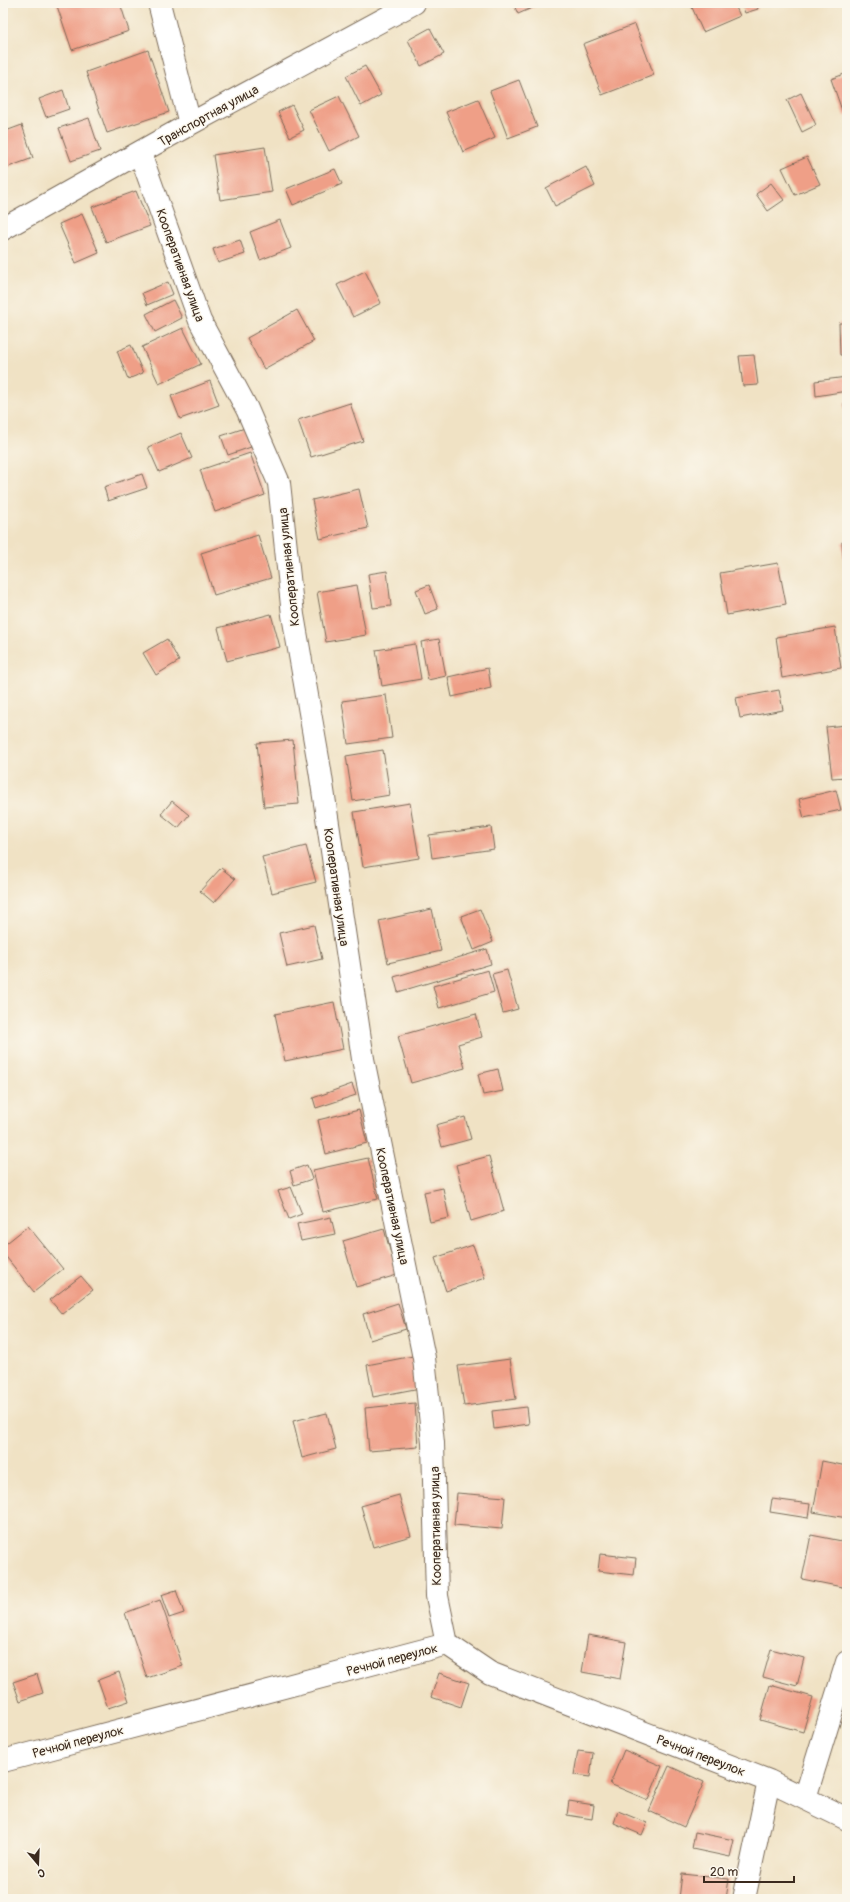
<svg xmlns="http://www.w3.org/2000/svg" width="850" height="1902" font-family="Pangolin,sans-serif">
<rect width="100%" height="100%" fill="#fbf7ec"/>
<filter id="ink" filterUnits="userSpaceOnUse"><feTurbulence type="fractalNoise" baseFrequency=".025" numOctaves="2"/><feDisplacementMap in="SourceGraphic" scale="8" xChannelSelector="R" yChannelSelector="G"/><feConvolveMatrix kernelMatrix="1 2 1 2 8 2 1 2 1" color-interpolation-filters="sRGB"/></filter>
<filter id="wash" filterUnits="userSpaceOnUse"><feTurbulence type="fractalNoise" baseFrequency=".012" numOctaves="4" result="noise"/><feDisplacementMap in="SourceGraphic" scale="16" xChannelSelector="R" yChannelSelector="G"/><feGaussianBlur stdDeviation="0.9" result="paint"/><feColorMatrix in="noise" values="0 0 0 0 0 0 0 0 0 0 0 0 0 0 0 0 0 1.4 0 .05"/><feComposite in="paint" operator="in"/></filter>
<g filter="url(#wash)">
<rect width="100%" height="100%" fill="#f0e2c4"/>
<g id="blocks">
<path fill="#ef9f87" d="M56 3H120L129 31 72 50Z
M513 3H540L541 4 518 14Z
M690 3H734L740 16 703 32Z
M741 3H756L758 9 745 13Z
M635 24 654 75 602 95 583 44Z
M430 28 444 54 421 66 408 40Z
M148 50 169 112 107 133 86 72Z
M365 66 381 95 361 106 346 76Z
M847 73V115L844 116 831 79Z
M519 80 537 127 508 138 490 91Z
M63 90 69 109 46 117 39 99Z
M801 93 816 125 802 132 787 100Z
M339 96 359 136 329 151 309 110Z
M478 99 495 138 463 152 446 112Z
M292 105 304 130 290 137 278 112Z
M89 118 100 151 71 161 59 128Z
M22 125 33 158 3 169V132Z
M265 147 272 192 220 200 213 155Z
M807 157 820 184 795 195 782 168Z
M586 167 595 186 555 206 546 188Z
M335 169 342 184 293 205 286 189Z
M771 183 784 200 768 211 756 194Z
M136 191 150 226 106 242 92 207Z
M82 214 99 253 76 263 59 224Z
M280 220 291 248 260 260 250 232Z
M240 240 245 254 218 263 213 249Z
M365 271 381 303 353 317 337 285Z
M168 282 173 294 147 305 142 293Z
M173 300 182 318 155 332 146 314Z
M297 310 314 341 264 369 247 338Z
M839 323H847V355H840Z
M183 328 201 364 159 384 142 347Z
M131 345 143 373 128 379 117 351Z
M754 355 758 385 743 386 739 356Z
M847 377V391L816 396 815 381Z
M210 381 219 405 180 419 171 396Z
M350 403 363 441 311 457 298 420Z
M844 403H847V424H846Z
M245 428 251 447 228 455 221 436Z
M181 433 192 458 159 472 148 447Z
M250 453 265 495 215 512 200 470Z
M142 474 147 488 108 501 104 487Z
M359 489 368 528 320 539 312 500Z
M258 535 271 578 214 595 201 553Z
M842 542H847V582H846Z
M778 563 786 604 727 615 720 573Z
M387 571 391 606 373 608 368 574Z
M357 585 366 635 326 642 317 592Z
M429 585 438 609 425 614 416 590Z
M271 614 280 647 227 661 218 628Z
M835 627 841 668 782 678 776 637Z
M167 639 179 661 156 675 143 653Z
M439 639 446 676 428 680 421 642Z
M415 644 421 679 382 686 376 650Z
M488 668 491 688 452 697 448 677Z
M779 690 783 710 740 718 736 698Z
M386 695 392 738 348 744 342 701Z
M847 725V777L832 778 826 727Z
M293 740 299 804 264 807 257 743Z
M383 750 390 795 353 801 346 756Z
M836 790 841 810 804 818 799 799Z
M172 801 189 815 178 828 161 814Z
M410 803 419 858 363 867 354 812Z
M491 827 494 849 432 858 429 835Z
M306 846 316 882 272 893 262 857Z
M221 868 235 879 214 903 200 891Z
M432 909 441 951 388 963 379 921Z
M480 909 493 942 474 950 461 916Z
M314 925 322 959 287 967 279 933Z
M487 949 491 964 398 992 394 977Z
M488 970 494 992 439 1008 433 986Z
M507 970 518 1009 503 1013 492 974Z
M334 1002 343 1049 285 1061 275 1014Z
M476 1014 482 1037 458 1044 465 1068 411 1083 398 1036Z
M498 1069 503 1091 483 1095 478 1074Z
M352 1084 356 1095 316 1108 313 1098Z
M359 1110 367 1143 326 1154 318 1120Z
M465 1117 471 1139 442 1147 436 1125Z
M489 1156 504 1211 471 1221 456 1165Z
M368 1158 378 1199 323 1212 313 1170Z
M307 1165 312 1179 294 1185 290 1171Z
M291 1187 302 1214 289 1219 278 1191Z
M443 1188 449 1218 430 1222 424 1192Z
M331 1217 335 1234 301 1241 297 1224Z
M28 1226 63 1269 34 1292 3 1253V1246Z
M384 1229 397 1275 356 1287 343 1241Z
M473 1245 485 1278 446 1291 435 1258Z
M81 1276 93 1290 62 1314 50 1300Z
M398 1303 406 1329 370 1340 363 1314Z
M413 1356 420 1388 373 1397 367 1365Z
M510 1359 516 1399 464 1406 458 1366Z
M415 1403 418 1447 369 1451 365 1408Z
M527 1407 529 1424 494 1429 492 1411Z
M327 1413 336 1449 302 1458 293 1421Z
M822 1461 847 1466V1518L813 1512Z
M457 1493 505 1497 502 1529 454 1525Z
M399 1495 411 1536 373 1547 361 1506Z
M772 1499 810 1504 808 1518 770 1512Z
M811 1535 847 1542V1588L802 1579Z
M600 1554 636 1558 634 1575 598 1571Z
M176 1590 184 1613 169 1618 161 1595Z
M160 1600 183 1666 147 1678 125 1613Z
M588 1635 626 1642 620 1679 582 1672Z
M771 1649 804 1658 797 1686 763 1677Z
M119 1672 129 1701 108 1708 98 1680Z
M439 1673 469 1683 461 1707 431 1697Z
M37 1674 43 1693 20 1701 13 1682Z
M770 1685 813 1697 803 1732 760 1720Z
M624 1750 662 1766 648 1800 610 1784Z
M578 1751 593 1753 590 1777 574 1775Z
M669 1766 704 1782 684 1827 649 1811Z
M569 1801 594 1805 592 1819 567 1815Z
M618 1811 647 1823 642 1835 614 1823Z
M695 1832 734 1840 730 1857 692 1849Z
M682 1874 729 1879 726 1899H679Z"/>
</g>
</g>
<g filter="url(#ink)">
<use href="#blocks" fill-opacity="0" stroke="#7a6a58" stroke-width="1"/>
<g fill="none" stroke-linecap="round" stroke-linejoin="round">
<g stroke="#7a6a58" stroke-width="24">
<path id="minor" d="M159 3 190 124
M140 153 200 321 247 409 279 483 293 615 320 770 363 1059 424 1358 433 1443 437 1596 447 1644
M3 229 190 124 414 3
M3 1761 447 1644 490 1673 769 1781 847 1819
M805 1798 847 1662
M744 1899 769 1781"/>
</g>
<use href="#minor" stroke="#fff" stroke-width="22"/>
</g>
</g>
<g text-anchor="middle" stroke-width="3" stroke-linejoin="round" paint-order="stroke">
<g font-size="13" fill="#3b2a1e" stroke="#fbf7ec">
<text transform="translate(208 115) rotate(-29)" y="5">Транспортная улица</text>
<text transform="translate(181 265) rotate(70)" y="5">Кооперативная улица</text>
<text transform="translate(288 567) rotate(-96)" y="5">Кооперативная улица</text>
<text transform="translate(337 887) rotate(82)" y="5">Кооперативная улица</text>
<text transform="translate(393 1206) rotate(78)" y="5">Кооперативная улица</text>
<text transform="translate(435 1526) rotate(-91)" y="5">Кооперативная улица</text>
<text transform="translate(392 1659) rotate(-15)" y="5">Речной переулок</text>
<text transform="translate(78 1741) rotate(-15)" y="5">Речной переулок</text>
<text transform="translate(701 1755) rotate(21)" y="5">Речной переулок</text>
</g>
</g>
<rect width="850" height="1902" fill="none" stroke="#fbf7ec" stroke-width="16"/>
<g transform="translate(38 1864) rotate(161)" stroke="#fbf7ec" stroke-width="3" paint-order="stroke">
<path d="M0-3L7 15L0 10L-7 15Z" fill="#3b2a1e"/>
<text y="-6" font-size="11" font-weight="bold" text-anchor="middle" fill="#3b2a1e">С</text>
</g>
<path d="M704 1876v6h90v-6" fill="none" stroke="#3b2a1e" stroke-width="2"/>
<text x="710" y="1876" font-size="12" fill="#3b2a1e" stroke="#fbf7ec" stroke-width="3" paint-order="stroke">20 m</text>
</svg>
